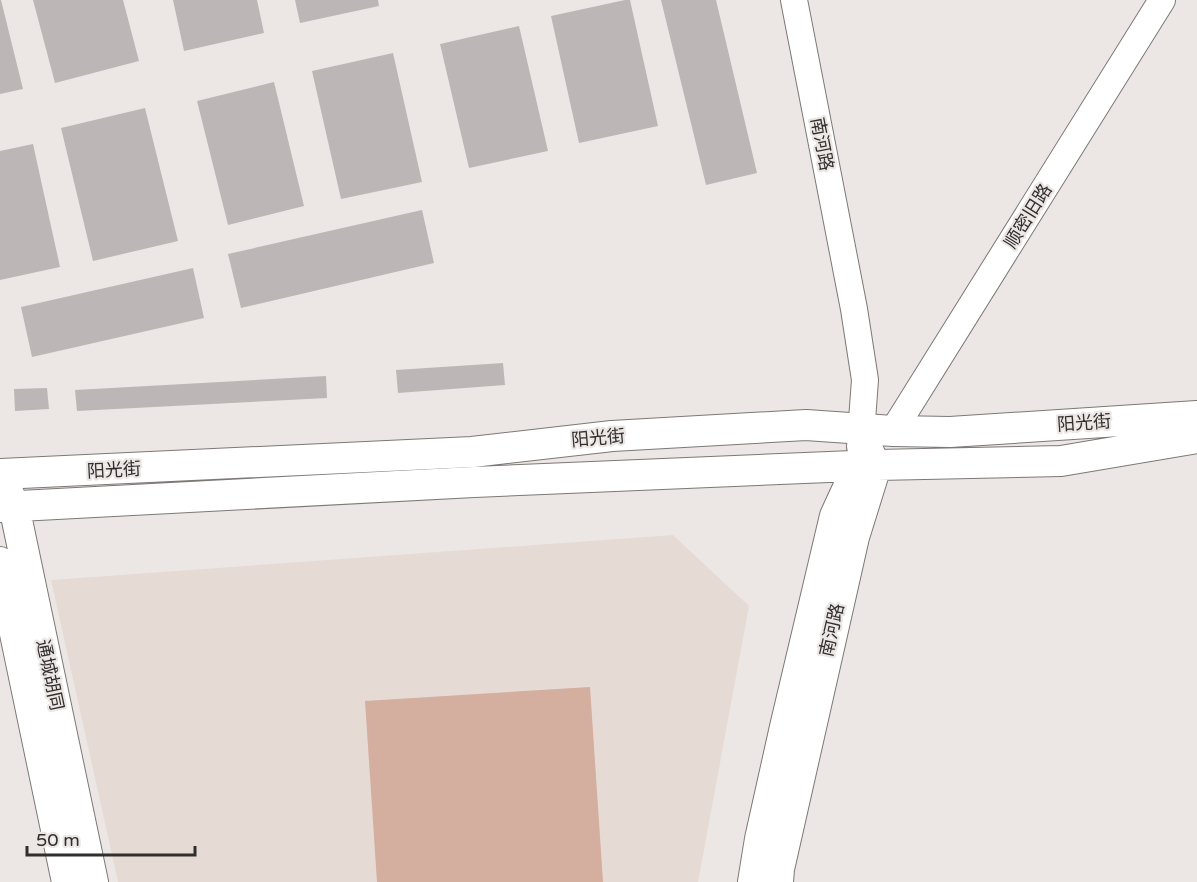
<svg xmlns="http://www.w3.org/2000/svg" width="1197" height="882" font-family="'Varela Round','Noto Sans SC',sans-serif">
<rect width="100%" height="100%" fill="#ece7e5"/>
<path fill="#e6dad5" d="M673 535 749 606 698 882H118L51 580Z"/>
<path fill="#d4ae9f" d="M590 687 603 882H377L365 701Z"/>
<path fill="#bcb7b6" d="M0 0H1L23 89 0 94Z
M33 0H123L139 61 55 83Z
M173 0H257L264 33 184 51Z
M295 0H378L379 6 300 23Z
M625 0H630L658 126 579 143 551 16Z
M661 0H716L757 173 706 185Z
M519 26 548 151 469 168 440 44Z
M393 53 422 182 341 199 312 71Z
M274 82 304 206 228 225 197 101Z
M145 108 178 241 93 261 61 128Z
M33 144 60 267 0 280V151Z
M422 210 434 263 241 308 228 254Z
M193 268 204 318 32 357 21 307Z
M503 363 505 385 398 393 396 370Z
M326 376 327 398 77 411 75 390Z
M47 388 49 409 15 411 14 389Z"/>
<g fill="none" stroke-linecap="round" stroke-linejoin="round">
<g stroke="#7c7876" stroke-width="28">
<path id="tertiary" d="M794 0 854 309 865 380 860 447
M893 431 1162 0"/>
</g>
<g stroke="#7c7876" stroke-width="32">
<path id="secondary" d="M0 474 472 452 612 436 806 425 893 431 950 432 1197 416
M7 490 14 506 93 882
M0 507 474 482 877 465 1061 461 1197 438
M0 562 67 882
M753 882 760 839 785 727 835 516 858 466 870 454
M778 882 779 869 854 537 877 463"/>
</g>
<use href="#tertiary" stroke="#fff" stroke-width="26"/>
<use href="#secondary" stroke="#fff" stroke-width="30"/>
</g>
<g text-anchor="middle" stroke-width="4.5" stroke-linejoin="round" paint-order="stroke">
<g font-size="18" fill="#312f2e" stroke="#ece7e5">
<text transform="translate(822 144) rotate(79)" y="6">南河路</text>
<text transform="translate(1028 216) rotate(-58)" y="6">顺密旧路</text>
<text transform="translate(1084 423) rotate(-4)" y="6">阳光街</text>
<text transform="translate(598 438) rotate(-5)" y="6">阳光街</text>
<text transform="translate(114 470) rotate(-3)" y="6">阳光街</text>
<text transform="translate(832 630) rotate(-77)" y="6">南河路</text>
<text transform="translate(50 675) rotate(78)" y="6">通城胡同</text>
</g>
</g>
<path d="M27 846v9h168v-9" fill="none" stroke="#312f2e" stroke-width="3"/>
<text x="36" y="846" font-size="18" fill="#312f2e" stroke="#ece7e5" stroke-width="4.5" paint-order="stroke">50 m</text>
</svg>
